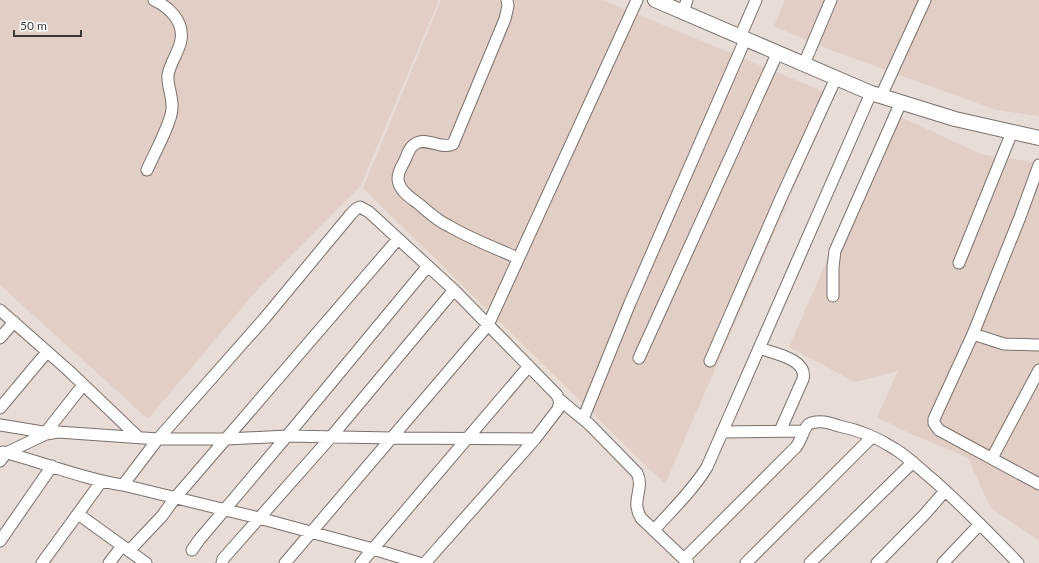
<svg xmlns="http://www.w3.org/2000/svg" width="1039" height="563" font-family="Lato,sans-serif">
<rect width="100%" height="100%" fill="#e7dcd6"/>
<path fill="#e1cec5" d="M0 0H439L360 187 258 289 148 419 0 285Z
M441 0H603L834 96 665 484 363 188Z
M785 0H1039V116L996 110 820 46 774 26Z
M892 113 981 154 1039 163V541L990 507 968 458 907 432 877 417 898 371 855 382 789 347Z"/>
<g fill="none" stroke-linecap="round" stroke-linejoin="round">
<g stroke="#7a706c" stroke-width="13">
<path id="minor" d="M507 0 508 6 505 19 453 144C441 150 426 136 415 144 409 147 407 156 404 162 401 167 398 173 398 179 399 191 411 198 419 204 428 212 438 221 449 226 471 239 495 248 518 258
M683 12 687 0
M740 37 756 0
M804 64 831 0
M881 96 925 0
M1039 165 1020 217 973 334 934 419V423L939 430 1039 484
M147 170C153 156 172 122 172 108 173 97 167 86 168 75 170 63 179 52 181 40 184 21 169 7 154 0
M959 263 1012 132
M833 296V267L835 251 901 102
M0 310 68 370 138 437
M973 334 1004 344 1039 345
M0 338 14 322
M759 348C773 353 808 359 803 379L780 431
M639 358 777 54
M710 361 781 198 836 78
M560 400 589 424 637 473C645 489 630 500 641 518L688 563
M0 408 47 352
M583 419 630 303 745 40
M0 425 49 433
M46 432 83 385
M722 432 804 431
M3 452C43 462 82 479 123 485L259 518 373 549 419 563
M992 458 1039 370
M0 461 6 453 46 434 58 432 158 439H227L287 436 392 438 535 439
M123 485 158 439 264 319 351 214 356 209 360 207 369 212 454 290 556 394C560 399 560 403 558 409L535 439 425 563
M78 514 146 563
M654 530C672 510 693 490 707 467L871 93
M0 541 52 466
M192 550 199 540 287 436 428 266
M129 551 162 516 175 498 398 239
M684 559 796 447C801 441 804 427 809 424 818 419 830 423 839 426 859 430 878 438 895 449 908 457 919 468 931 478 961 504 990 534 1018 563
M42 563 101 482
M109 563 122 546
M222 563 223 559 331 437 454 290
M285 563 488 325 637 0
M361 563 529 366
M746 563 872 437
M810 563 913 462
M877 563 924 515 945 491
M943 563 980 524"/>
</g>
<g stroke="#7a706c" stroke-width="16">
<path id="major" d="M655 0 871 93 955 119 1039 138"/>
</g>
<use href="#minor" stroke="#fff" stroke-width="11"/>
<use href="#major" stroke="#fff" stroke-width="14"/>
</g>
<path d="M14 30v6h67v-6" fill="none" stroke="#3a3634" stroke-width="2"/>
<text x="20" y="30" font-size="12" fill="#3a3634" stroke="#ffffff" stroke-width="3" paint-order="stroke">50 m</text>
</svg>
